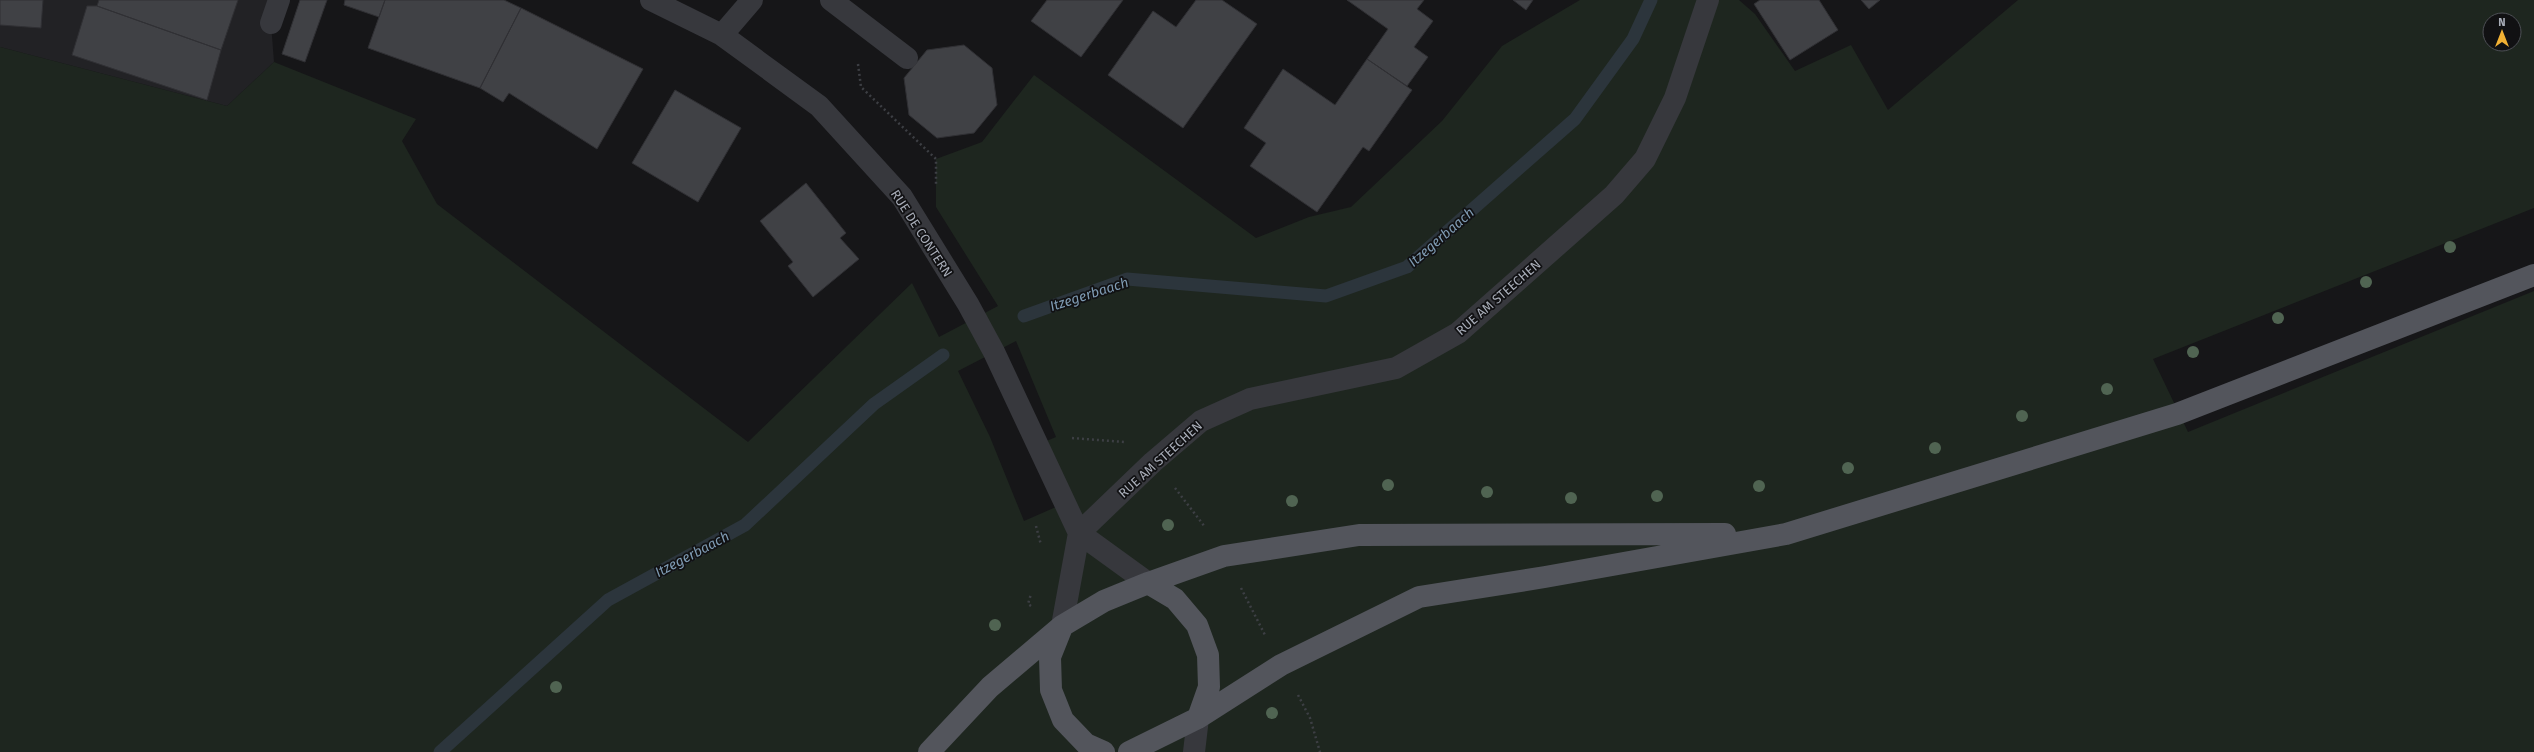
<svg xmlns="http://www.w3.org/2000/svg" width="2534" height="752" font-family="'Fira Sans',sans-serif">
<rect width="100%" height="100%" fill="#161618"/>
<path fill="#222225" d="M0 0H279L271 23 274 62 227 106 0 47Z"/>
<path fill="#1e261f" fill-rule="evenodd" d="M1580 0H1739L1755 14 1795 71 1851 45 1888 110 2018 0H2534V208L2153 359 2188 432 2534 291V752H0V47L227 106 274 62 416 119 402 141 437 204 748 442 912 283 939 337 998 306 936 207V159L982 142 1034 75 1256 238 1309 217 1351 207 1442 121 1502 46ZM2490 20H2514V44H2490ZM1016 341 1056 437 1037 445 1065 503 1024 521 990 437 958 371Z"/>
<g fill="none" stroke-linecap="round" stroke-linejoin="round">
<path stroke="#2c353c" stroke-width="13" d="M1024 316 1127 279 1326 296 1407 267 1575 119 1633 39 1651 0
M440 752 608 600 745 525 874 404 943 355"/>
</g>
<path fill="#404145" stroke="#303034" d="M0 0H43L41 28 0 25Z
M99 0H238L221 50 97 6Z
M300 0H327L305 62 282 54Z
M345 0H385L379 17 344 5Z
M385 0H504L521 8 480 88 368 48Z
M1047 0H1123L1081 57 1031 21Z
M1196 0H1222L1257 24 1183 128 1108 75 1153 11 1176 27Z
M1347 0H1424L1417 9 1433 21 1414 47 1428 57 1407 86 1367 59 1388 29Z
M1513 0H1533L1526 10Z
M1760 0H1819L1838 30 1790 60 1754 4Z
M1861 0H1880L1869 9Z
M87 6H97L221 50 207 100 72 55Z
M521 8 643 69 597 149 509 93 503 102 480 88Z
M964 45 992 68 997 105 974 133 937 138 909 115 904 78 927 50Z
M1367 59 1412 90 1369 151 1363 147 1317 212 1250 166 1266 143 1244 128 1283 69 1335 105Z
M675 90 741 128 698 202 632 163Z
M806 183 846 233 840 238 859 259 813 297 788 266 793 262 760 221Z"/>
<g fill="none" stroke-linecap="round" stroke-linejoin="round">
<path stroke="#3d3f44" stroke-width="2.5" stroke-dasharray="2 3" stroke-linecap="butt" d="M858 64 861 87 936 159V185
M1072 438 1125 442
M1175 488 1205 527
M1036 526 1041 545
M1241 588 1265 635
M1031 606 1028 604 1031 594
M1298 695 1310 718 1320 752"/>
<path stroke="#37383d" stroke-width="22" d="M651 0 722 35 819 106 902 197 968 304 994 352 1079 533 1148 583
M831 0 907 58
M271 23 279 0
M722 35 752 0
M1079 533 1153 462 1201 421 1250 399 1396 368 1458 333 1614 195 1645 159 1675 98 1708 0
M1062 626 1079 533
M1194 752 1198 718"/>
<path stroke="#53555c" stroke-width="22" d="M1148 583 1175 599 1197 625 1208 655 1209 687 1198 718
M1062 627 1050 657 1051 690 1063 720 1086 744 1104 752
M929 752 990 687 1062 626 1104 601 1148 583 1224 556 1359 535 1725 534
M1129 752 1198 718 1281 665 1419 597 1545 577 1786 534 2177 414 2534 275"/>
</g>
<g fill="#506452">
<circle cx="2450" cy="247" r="6"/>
<circle cx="2366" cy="282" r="6"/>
<circle cx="2278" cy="318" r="6"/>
<circle cx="2193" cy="352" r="6"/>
<circle cx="2107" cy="389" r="6"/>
<circle cx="2022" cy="416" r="6"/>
<circle cx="1935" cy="448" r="6"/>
<circle cx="1848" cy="468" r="6"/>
<circle cx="1388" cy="485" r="6"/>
<circle cx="1759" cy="486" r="6"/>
<circle cx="1487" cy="492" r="6"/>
<circle cx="1657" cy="496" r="6"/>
<circle cx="1571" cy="498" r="6"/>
<circle cx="1292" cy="501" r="6"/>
<circle cx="1168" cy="525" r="6"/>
<circle cx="995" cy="625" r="6"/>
<circle cx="556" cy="687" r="6"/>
<circle cx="1272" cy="713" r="6"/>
</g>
<g text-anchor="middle" stroke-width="3.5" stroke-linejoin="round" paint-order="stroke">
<g font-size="13" fill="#a8adb8" stroke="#111113">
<text transform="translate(922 233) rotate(57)" y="5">RUE DE CONTERN</text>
<text transform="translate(1498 297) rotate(-41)" y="5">RUE AM STEECHEN</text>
<text transform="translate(1160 459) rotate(-42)" y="5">RUE AM STEECHEN</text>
</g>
<g font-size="14" font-style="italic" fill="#7f9bb3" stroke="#111113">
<text transform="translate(1441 237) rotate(-41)" y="5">Itzegerbaach</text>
<text transform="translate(1089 294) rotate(-18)" y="5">Itzegerbaach</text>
<text transform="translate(692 554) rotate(-28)" y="5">Itzegerbaach</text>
</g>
</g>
<g transform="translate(2502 32)"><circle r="19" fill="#111113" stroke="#4d4f55"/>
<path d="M0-3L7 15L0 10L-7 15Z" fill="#f2b134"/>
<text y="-6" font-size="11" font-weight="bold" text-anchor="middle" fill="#a8adb8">N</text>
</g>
</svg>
